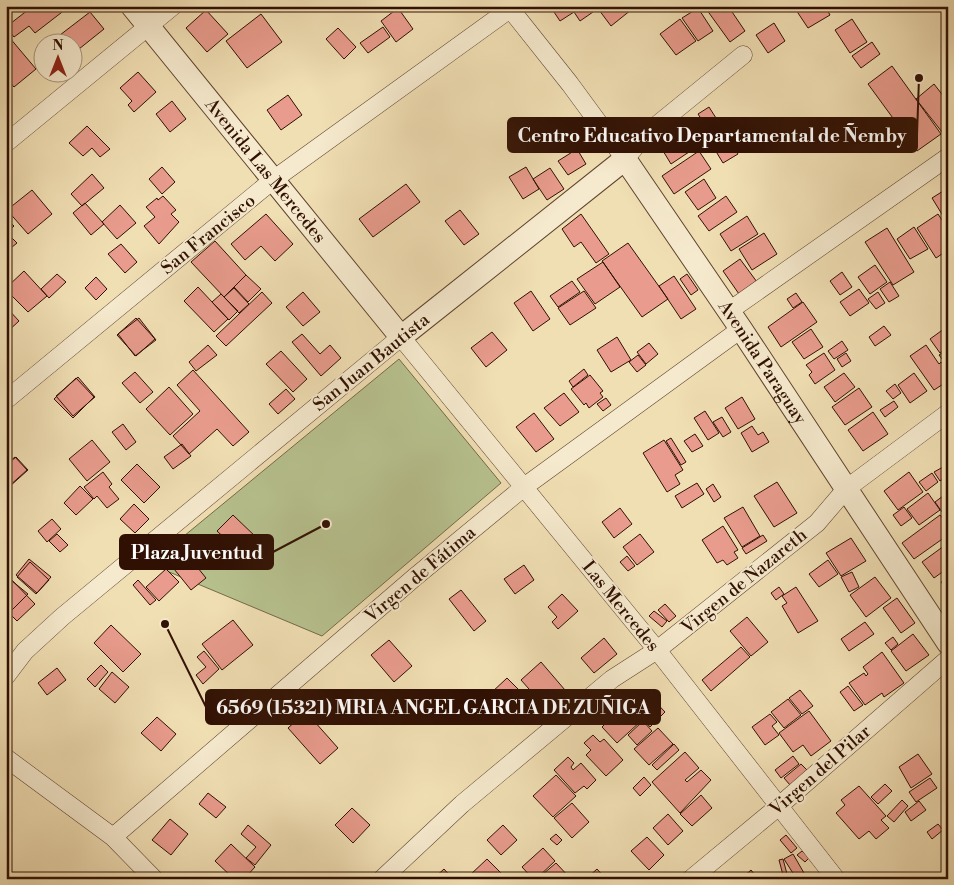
<svg xmlns="http://www.w3.org/2000/svg" width="954" height="885" font-family="'Libre Bodoni',serif">
<rect width="100%" height="100%" fill="#f1dfb4"/>
<filter id="stains"><feTurbulence type="fractalNoise" baseFrequency=".004" numOctaves="4"/><feColorMatrix values="0 0 0 0 .2 0 0 0 0 .09 0 0 0 0 .02 0 0 0 .5 -.17"/></filter>
<radialGradient id="worn" r=".72"><stop offset=".6" stop-color="#630" stop-opacity="0"/><stop offset="1" stop-color="#630" stop-opacity=".3"/></radialGradient>
<path fill="#b7c28f" stroke="#746949" d="M399 359 501 483 322 636 150 564Z"/>
<path fill="#e99c8d" stroke="#301003" d="M33 6H64L66 9 35 33 29 26 14 37 6 27Z
M550 6H589L593 12 580 21 574 12 560 21Z
M596 6H636L611 26Z
M704 6H728L745 31 730 42Z
M825 6 830 15 808 28 794 7Z
M398 8 413 29 396 42 381 21Z
M698 8 713 31 698 41 682 18Z
M206 10 228 34 207 52 186 28Z
M90 12 104 29 74 53 72 42H66L60 35Z
M261 14 282 42 247 68 226 41Z
M680 19 696 41 676 55 660 34Z
M852 19 867 42 850 53 835 30Z
M774 23 785 41 768 53 756 35Z
M383 27 390 37 368 53 360 43Z
M338 28 356 47 344 59 326 39Z
M9 37 36 69 14 87 6 78V39Z
M872 42 880 54 861 68 852 56Z
M892 66 941 134 917 151 868 84Z
M138 72 156 92 134 112 128 105 132 101 120 88Z
M934 84 948 102V128L942 132 916 99Z
M288 95 302 115 281 130 267 110Z
M172 101 186 119 170 132 156 114Z
M709 107 723 129 712 136 698 114Z
M683 124 698 146 671 164 657 141Z
M87 126 110 149 100 157 92 148 83 156 69 143Z
M724 131 738 154 723 163 709 140Z
M577 149 586 164 568 175 558 161Z
M699 151 711 169 674 194 662 176Z
M162 167 175 182 162 194 149 179Z
M526 167 539 189 523 199 509 177Z
M550 168 564 189 547 200 533 179Z
M92 174 104 188 82 206 71 194Z
M704 179 716 198 698 210 685 192Z
M406 184 420 202 373 237 359 219Z
M948 188V224L932 198Z
M32 190 52 214 28 234 7 210Z
M163 196 176 210 171 214 179 222 159 244 144 226 155 217 146 207 157 198 158 200Z
M726 196 737 212 709 231 698 216Z
M85 203 104 224 91 235 73 213Z
M120 205 136 223 117 239 102 222Z
M460 210 479 234 464 245 445 221Z
M266 214 293 244 275 261 261 246 245 260 231 244Z
M581 214 609 254 596 263 581 242 574 247 562 229Z
M938 214 948 229V250L936 258 917 228Z
M747 216 758 234 731 251 720 234Z
M6 218 14 226 7 233 17 243 6 252Z
M914 227 928 249 910 259 897 239Z
M887 228 914 272 893 285 865 242Z
M764 233 777 254 752 270 739 249Z
M215 241 246 275 224 297 191 262Z
M628 243 668 299 642 317 602 261Z
M121 244 137 262 125 273 108 254Z
M740 259 757 282 739 294 723 271Z
M603 262 620 287 595 304 577 279Z
M875 265 887 282 870 294 858 277Z
M24 271 47 296 28 312 6 290V288Z
M842 272 852 287 840 295 830 281Z
M57 274 66 282 49 298 41 289Z
M687 274 698 290 691 295 680 279Z
M246 275 261 289 248 302 234 287Z
M674 276 696 309 681 319 659 286Z
M96 277 107 289 96 300 85 288Z
M572 281 580 292 558 307 550 296Z
M890 282 899 296 889 302 880 289Z
M198 287 228 319 214 332 184 301Z
M234 288 249 304 239 313 224 297Z
M859 289 869 303 850 316 840 302Z
M531 291 550 319 533 331 514 303Z
M584 291 596 308 570 325 558 308Z
M262 292 272 303 226 346 216 336Z
M303 292 320 312 303 326 286 307Z
M878 292 885 303 876 309 868 299Z
M796 293 802 302 793 308 787 299Z
M221 294 238 311 229 320 212 302Z
M803 302 817 322 781 347 768 327Z
M6 307 19 321 6 333Z
M136 318 155 339 136 356 117 335Z
M139 318 156 340 135 356 118 334Z
M884 326 891 335 875 346 869 337Z
M948 326V347L940 353 930 339Z
M811 329 823 347 804 359 792 342Z
M492 332 507 350 486 367 471 348Z
M302 334 320 354 330 345 341 358 321 376 292 342Z
M617 337 631 360 611 372 597 350Z
M842 341 848 350 834 359 828 351Z
M649 343 658 354 646 364 637 352Z
M208 345 217 355 196 371 189 362Z
M926 345 939 364 941 362 948 371V381L934 390 910 356Z
M948 349V367L939 355Z
M281 351 307 379 293 392 266 364Z
M824 353 835 370 815 384 809 375 812 372 806 365Z
M846 353 851 361 842 367 837 359Z
M638 355 646 365 637 372 629 362Z
M584 369 588 375 573 387 569 381Z
M193 370 249 432 233 446 217 429 189 454 173 436 200 411 177 385Z
M135 372 153 392 140 403 122 383Z
M844 373 855 387 835 402 824 387Z
M914 373 927 391 910 403 898 385Z
M590 375 603 391 600 393 603 397 589 408 586 403 584 405 571 389Z
M78 377 95 397 73 416 56 396Z
M76 378 94 397 73 418 54 399Z
M895 384 901 393 893 399 886 391Z
M169 387 193 414 170 435 146 409Z
M859 388 872 407 845 425 832 407Z
M286 389 295 399 278 414 269 404Z
M564 393 579 412 560 426 544 408Z
M742 397 755 419 738 429 725 408Z
M606 398 611 405 603 411 597 404Z
M894 401 898 407 885 417 880 410Z
M705 411 719 433 708 440 694 418Z
M873 412 888 434 863 451 848 430Z
M534 413 554 439 536 452 516 427Z
M722 417 731 432 723 437 713 422Z
M123 424 136 442 126 450 112 432Z
M752 426 758 435 763 432 769 442 752 452 741 433Z
M695 434 703 446 692 452 684 441Z
M671 438 686 462 681 465 666 441Z
M92 440 110 462 87 481 69 459Z
M664 440 683 470 675 475 680 484 667 492 643 453Z
M182 444 191 456 173 469 164 457Z
M15 457 27 470 7 488 6 464Z
M16 457 28 470 9 487 6 484V465Z
M137 464 160 487 144 503 121 480Z
M943 467 944 469 948 467V475L940 481 934 472Z
M103 472 112 484 109 487 119 499 107 508 97 496 94 499 84 487Z
M909 472 923 492 898 510 884 491Z
M932 473 938 482 926 491 919 482Z
M777 482 797 513 774 527 754 496Z
M697 483 704 494 682 508 675 496Z
M713 484 721 497 714 502 706 489Z
M80 486 93 499 76 515 64 503Z
M948 490V500L943 494Z
M928 493 940 510 919 525 907 509Z
M943 496 948 503V508L942 512 935 502Z
M134 504 149 519 135 533 120 519Z
M743 507 760 536 742 547 724 518Z
M904 507 912 518 901 526 893 515Z
M620 508 632 524 614 538 602 522Z
M233 515 258 539 243 555 217 531Z
M940 515 948 525V535L914 559 902 543Z
M52 519 61 529 47 542 38 531Z
M723 526 738 550 734 552 738 558 727 565 723 560 717 563 702 540Z
M57 534 68 545 60 552 49 541Z
M640 534 654 552 637 565 623 547Z
M763 535 767 541 746 554 742 548Z
M851 538 866 561 841 576 826 553Z
M948 543V568L934 578 922 562Z
M185 552 206 578 191 590 170 564Z
M627 556 635 566 628 571 620 562Z
M29 559 51 577 37 593 16 575Z
M828 560 838 574 819 587 809 574Z
M30 562 49 580 36 594 17 577Z
M524 565 534 580 515 594 504 579Z
M166 569 179 582 159 601 146 587Z
M852 572 859 587 849 592 841 577Z
M6 574 35 604 17 621 6 610Z
M6 576 28 594 7 615H6Z
M875 577 891 598 866 617 850 595Z
M948 578V591L941 582Z
M138 580 156 600 150 605 133 585Z
M779 587 784 594 776 600 771 593Z
M796 587 818 621 798 633 782 606 787 603 782 596Z
M461 590 486 621 474 631 449 599Z
M562 594 578 611 558 629 552 622 557 617 548 607Z
M897 598 915 623 901 633 883 608Z
M665 604 676 616 669 622 658 610Z
M654 611 667 621 662 627 649 616Z
M747 617 768 642 751 656 730 631Z
M233 620 253 645 222 670 202 644Z
M865 622 874 634 849 651 841 639Z
M111 625 141 654 123 672 94 643Z
M913 634 929 655 906 671 891 651Z
M893 637 898 644 891 650 885 643Z
M604 638 617 654 594 673 581 658Z
M389 640 412 666 394 682 371 655Z
M741 647 750 657 711 691 702 680Z
M204 651 219 669 203 684 196 675 206 667 197 657Z
M882 652 904 683 884 697 882 693 865 705 849 683 864 673 866 676 868 674 863 667Z
M541 662 565 690 545 707 521 680Z
M101 665 108 672 95 687 87 679Z
M57 668 66 680 47 695 38 683Z
M112 672 129 687 115 703 99 689Z
M507 678 518 689 502 704 491 693Z
M848 686 863 705 854 711 840 692Z
M800 690 813 706 802 714 789 698Z
M650 696 665 712 650 727 635 710Z
M788 699 801 715 784 728 771 712Z
M626 704 641 721 617 743 602 727 611 718 618 725 626 718 618 710Z
M809 711 831 741 811 756 803 745 793 752 779 733Z
M306 712 338 748 320 764 288 728Z
M770 714 777 722 772 726 779 735 765 745 752 727Z
M157 717 176 734 161 751 141 733Z
M643 721 652 731 637 745 628 735Z
M658 728 673 744 649 765 634 749Z
M593 735 600 742 604 739 623 760 606 776 586 755 591 750 584 743Z
M674 744 679 750 657 770 652 765Z
M685 752 699 768 685 780 687 782 701 770 711 780 680 813 652 782Z
M918 754 932 774 911 788 899 767Z
M793 756 799 764 781 778 775 770Z
M568 757 574 763 571 767 573 770 581 763 596 780 587 789 584 786 575 793 554 770Z
M801 764 808 771 790 785 784 778Z
M556 775 576 796 553 817 533 796Z
M644 777 651 785 640 796 633 788Z
M930 778 937 788 916 802 909 792Z
M885 784 892 791 878 804 871 797Z
M859 786 886 816 881 820 889 828 876 839 869 831 859 839 836 813 845 805 841 800Z
M208 793 226 807 216 818 199 804Z
M701 795 712 808 692 826 680 814Z
M902 800 908 806 894 822 887 816Z
M919 801 926 810 911 821 905 812Z
M572 803 589 822 572 838 554 818Z
M352 808 370 825 353 843 335 825Z
M668 814 683 831 668 845 653 828Z
M170 819 188 834 171 855 152 840Z
M938 824 943 830 932 839 927 832Z
M248 825 271 845 255 865 246 858 256 847 241 834Z
M503 825 517 840 501 855 487 840Z
M556 834 562 840 557 845 550 839Z
M786 835 797 848 791 853 780 840Z
M647 837 664 855 649 870 631 851Z
M231 844 255 867 244 879H234L215 861Z
M543 848 555 861 536 879H533L522 867Z
M802 851 809 858 805 862 797 855Z
M793 854 804 873 796 878 784 859Z
M487 859 502 874 497 879H473L470 875Z
M783 859 787 874 783 875 779 860Z
M556 863 571 879H548L543 874Z
M444 869 453 879H433Z
M597 869 606 879H586Z
M751 870 758 879H741Z
M791 873 793 878 786 879 785 876Z"/>
<g fill="none" stroke-linecap="round" stroke-linejoin="round">
<g stroke="#60442f" stroke-width="19">
<path id="minor" d="M508 6 570 84 625 159 646 134 743 55
M6 143 173 6
M729 311 948 157
M6 400 273 180 514 6
M6 676 25 651 62 617 401 337 657 650 836 879
M6 758 113 837 154 879
M113 837 415 577 524 487 741 329
M382 879 462 804 612 679 657 650 817 523 846 489 948 413
M691 879 779 806 948 659"/>
</g>
<g stroke="#60442f" stroke-width="24">
<g id="tertiary">
<path id="s1" d="M132 6 401 337 625 159 741 329 948 643"/>
</g>
</g>
<use href="#minor" stroke="#f6eace" stroke-width="18"/>
<use href="#tertiary" stroke="#f6eace" stroke-width="22"/>
</g>
<g text-anchor="middle" stroke-width="4" stroke-linejoin="round" paint-order="stroke">
<g font-size="18" fill="#301003" stroke="#f6eace">
<text dy="6" stroke="none"><textPath href="#s1" startOffset="212">Avenida Las Mercedes</textPath></text>
<text transform="translate(208 234) rotate(-39)" y="6">San Francisco</text>
<text dy="6" stroke="none"><textPath href="#s1" startOffset="958">Avenida Paraguay</textPath></text>
<text transform="translate(371 362) rotate(-39)" y="6">San Juan Bautista</text>
<text transform="translate(420 574) rotate(-40)" y="6">Virgen de Fátima</text>
<text transform="translate(744 581) rotate(-39)" y="6">Virgen de Nazareth</text>
<text transform="translate(621 606) rotate(51)" y="6">Las Mercedes</text>
<text transform="translate(820 770) rotate(-41)" y="6">Virgen del Pilar</text>
</g>
</g>
<path fill="none" stroke="#301003" stroke-width="2" d="M919 78L917 135M326 524L273 552M165 624L206 707"/>
<g fill="#301003" stroke="#f6eace" stroke-width="2">
<circle cx="919" cy="78" r="5"/>
<circle cx="326" cy="524" r="5"/>
<circle cx="165" cy="624" r="5"/>
</g>
<g fill="#301003" stroke="#301003" stroke-width="2">
<rect x="508" y="118" width="409" height="34" rx="5"/>
<rect x="120" y="535" width="153" height="34" rx="5"/>
<rect x="206" y="690" width="454" height="34" rx="5"/>
</g>
<g font-size="19" text-anchor="middle" font-weight="bold" fill="#fff">
<text x="712" y="142">Centro Educativo Departamental de Ñemby</text>
<text x="197" y="559">Plaza Juventud</text>
<text x="433" y="714">6569 (15321) MRIA ANGEL GARCIA DE ZUÑIGA</text>
</g>
<rect width="954" height="885" fill="none" stroke="#f1dfb4" stroke-width="25"/>
<rect x="8" y="8" width="939" height="870" fill="none" stroke="#301003" stroke-width="2.5"/>
<rect x="12" y="12" width="929" height="860" fill="none" stroke="#301003"/>
<g transform="translate(58 58)"><circle r="24" fill="#f6eace" stroke="#a7937d"/>
<path d="M0-4L9 19L0 12L-9 19Z" fill="#8f2418"/>
<text y="-8" font-size="14" font-weight="bold" text-anchor="middle" fill="#301003">N</text>
</g>
<rect width="100%" height="100%" filter="url(#stains)"/>
<rect width="100%" height="100%" fill="url(#worn)"/>
</svg>
